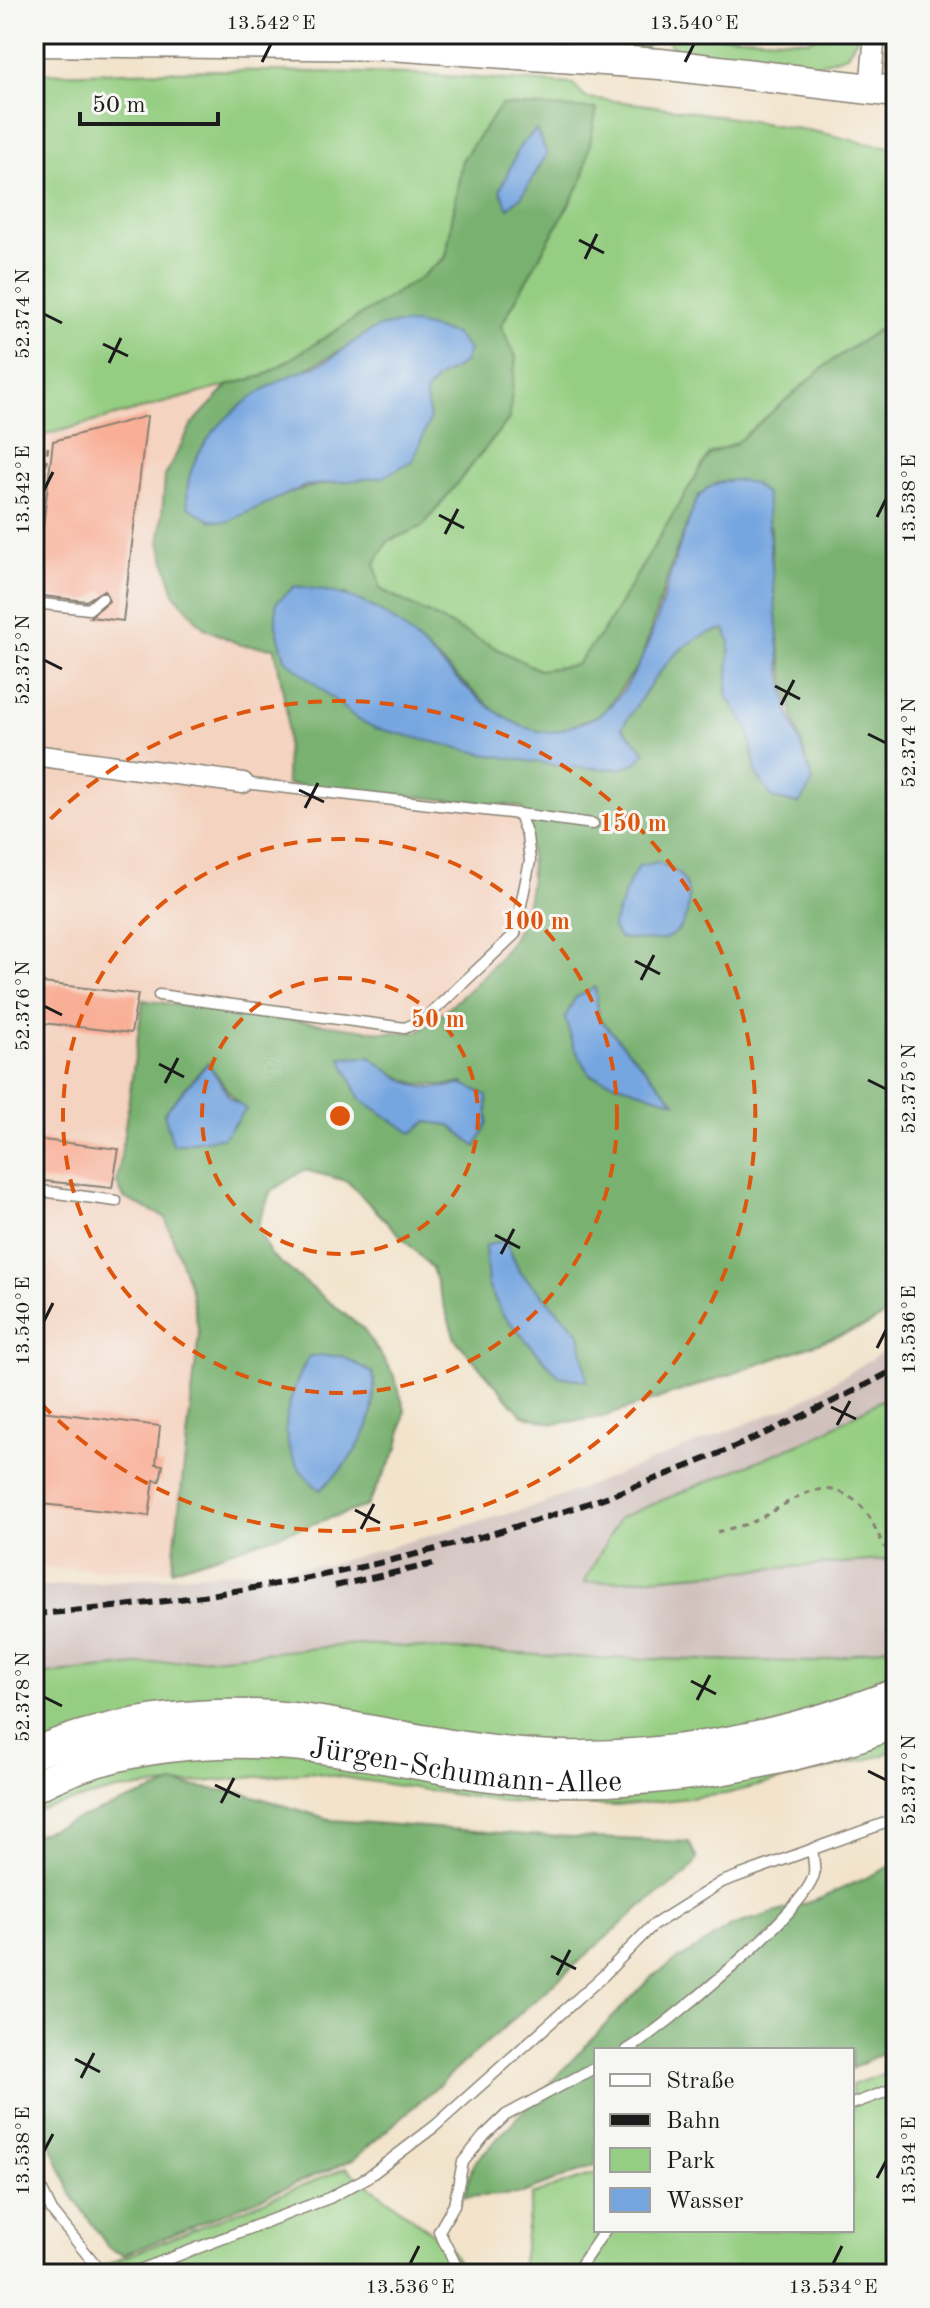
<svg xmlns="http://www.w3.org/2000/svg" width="930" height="2308" font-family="'Old Standard TT',serif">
<rect width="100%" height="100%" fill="#f6f6f2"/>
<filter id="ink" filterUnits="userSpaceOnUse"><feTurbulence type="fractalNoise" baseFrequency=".0125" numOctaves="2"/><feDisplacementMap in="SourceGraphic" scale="16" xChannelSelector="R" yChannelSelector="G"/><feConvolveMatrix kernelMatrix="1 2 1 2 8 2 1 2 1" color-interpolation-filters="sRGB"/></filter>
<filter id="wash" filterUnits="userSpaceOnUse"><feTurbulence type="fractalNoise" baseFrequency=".006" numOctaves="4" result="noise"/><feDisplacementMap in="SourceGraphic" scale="32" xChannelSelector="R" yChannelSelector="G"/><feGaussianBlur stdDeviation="1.8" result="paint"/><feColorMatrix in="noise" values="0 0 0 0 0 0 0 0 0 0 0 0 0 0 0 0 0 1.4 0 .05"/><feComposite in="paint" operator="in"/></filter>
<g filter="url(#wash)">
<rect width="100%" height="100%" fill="#f2e3ca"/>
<path fill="#f4d3c0" d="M229 385 192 424 241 645 275 648 287 714 286 783 521 807 534 872 517 935 500 961 447 1010 418 1032H381L144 1210 165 1217 191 1290 199 1334 172 1570 34 1568V438Z"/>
<path fill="#d0c0bc" d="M896 1344V1392L813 1438 620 1518 585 1583 896 1559V1645L816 1662 590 1658 357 1644 34 1675V1587L326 1565 542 1504 796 1404Z"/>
<path fill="#95ce82" stroke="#58754f" stroke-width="2" d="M451 34H656L645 48Z
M674 34 809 40 818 34H859L847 55 814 66 675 52 667 39Z
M219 70 414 74 573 84 586 98C662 105 737 119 812 131 841 136 866 146 896 147V318L830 362 736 443 709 454 604 630 576 665 539 670 380 589 375 563 388 541 423 526 516 357 501 326 583 179 596 109 462 160 446 256 420 278 263 376 34 438V74Z
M896 1392V1559L584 1583 619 1518 813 1438Z
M357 1644 590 1658 816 1662 896 1645V1748L884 1755 725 1794 618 1806 504 1802 309 1772 117 1790 34 1811V1675Z
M896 2070V2274H520L532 2195 596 2173V2230H852V2085Z
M346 2168 447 2244 465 2274H83Z"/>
<path fill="#78b170" stroke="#4a6646" stroke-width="2" fill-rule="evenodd" d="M501 105 597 109 583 179 501 326 516 357 509 419 423 526 388 541 375 563 380 589 539 670 576 665 604 630 709 454 736 443 830 362 896 318V1308L868 1325 732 1374 603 1417 554 1424 522 1415 455 1339 432 1268 347 1181 304 1170 271 1191 257 1226 270 1254 363 1329 394 1375 405 1410 398 1448 367 1506 172 1570 199 1334 191 1290 165 1217 124 1198 117 1183 143 1000 381 1032H418C501 967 554 920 521 807L286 784 287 714 275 648 241 645 204 628 174 594 160 542 165 476 192 424 229 385 263 376 420 278 446 257 462 160ZM382 326 464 363 437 379 425 393 430 419 336 481 282 494 226 522 213 433C263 386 325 362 382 326ZM699 495 771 527C772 624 782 690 813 781L756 773 749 730 727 695 730 642 725 629C673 637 650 687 622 727L645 752 522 759 484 754 448 743 319 686 285 659 344 593 400 625 495 711 527 729 555 733 602 714 640 663 674 556ZM595 987 599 1018 673 1100 590 1075ZM370 1057C404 1084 421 1089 464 1083L475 1146 450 1125 426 1122ZM207 1063C222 1079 228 1095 245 1110L164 1113ZM505 1240 519 1271 580 1334 559 1376 503 1315Z
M173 1784 244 1793 332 1820 527 1835 689 1842 697 1859 687 1874 642 1906 353 2160 123 2255 109 2248 71 2194 40 2117 34 2062V1835Z
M896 1864V2047L852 2069V2050H596V2165L520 2194 464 2197 473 2164 651 1977 731 1926 819 1899Z"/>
<path fill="#76a6e0" stroke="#49617e" stroke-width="2" d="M536 130 547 154 522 196 508 208 500 190 520 146Z
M415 324 455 334 469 350 464 363 437 379 425 393 430 419 413 460 383 477 305 486 226 522 210 520 188 507C180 451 234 404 281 380 295 373 312 369 326 361 344 351 365 330 384 326 394 323 406 324 415 324Z
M735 480 753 483 766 495 781 673 789 712 813 782 799 804 772 798 756 773 749 730 727 695 730 642 725 629C673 637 650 687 622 727L646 752 636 763 620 769 566 767 484 754 375 728 357 719 285 659 276 626V603L295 586C339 592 366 598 401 626 439 656 511 750 564 729 576 724 594 720 603 712 655 668 662 585 687 526 691 515 694 500 702 493 712 483 722 482 735 480Z
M658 862C664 866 675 869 680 875 696 894 689 931 664 939 652 943 632 939 619 938L612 927 630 881 639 866Z
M595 987 599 1018 675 1102 590 1075 574 1047 565 1018 575 998Z
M370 1057C388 1071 408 1087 433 1088 464 1088 455 1077 487 1096L488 1122 476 1147 450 1125 427 1122 412 1133 360 1099 341 1058Z
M208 1063 230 1098 246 1109 224 1137 173 1145 164 1113Z
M505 1240 519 1271 580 1334 587 1381 559 1376 503 1315 488 1286 485 1246Z
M309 1356H342L373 1373C380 1423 356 1458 320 1490 270 1450 283 1407 309 1356Z"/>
<g id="blocks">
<path fill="#f9ae96" d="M147 416 123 621 90 617 109 601 104 590 86 601 35 595 53 441Z
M34 982 138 994 131 1033 34 1022Z
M34 1139 119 1149 112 1188 34 1180Z
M34 1410 160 1426 156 1464 163 1465 160 1481 154 1480 149 1516 34 1503Z"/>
</g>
</g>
<g filter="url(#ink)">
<use href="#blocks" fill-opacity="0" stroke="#878073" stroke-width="2"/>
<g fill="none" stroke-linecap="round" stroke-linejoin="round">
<g stroke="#878073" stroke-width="13">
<path id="lane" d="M34 603 89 609 102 598
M519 814 593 824
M159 995 405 1028 426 1018 515 934 530 861 527 836 519 814 243 783
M34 1190 116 1201
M627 2050C662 2030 808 1909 814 1874 815 1866 813 1856 812 1849
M852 2104 896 2088
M34 2174 52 2211 103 2274
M129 2274 329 2198 368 2177 435 2126 603 1976 652 1926 722 1882 896 1819
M460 2274 439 2231 454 2205 463 2162 484 2136 506 2115 596 2067
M575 2274 605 2230"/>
</g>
<g stroke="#878073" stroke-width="23">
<path id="street" d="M870 90 875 34
M34 755 243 783"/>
</g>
<g stroke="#878073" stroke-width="33">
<g id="secondary">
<path d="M34 41 390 45 660 64 896 92"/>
<path d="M34 1753C117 1718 219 1707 308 1720 383 1731 459 1750 535 1755 657 1762 783 1738 896 1694"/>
<path id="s1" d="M34 1787C117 1743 220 1737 312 1747 386 1755 459 1776 533 1780 654 1787 783 1766 896 1723"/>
</g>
</g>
<path stroke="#878073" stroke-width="3" stroke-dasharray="6 6" stroke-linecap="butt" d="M34 560 48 446
M717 1532C730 1528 746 1526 759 1519 792 1502 822 1471 859 1504 874 1518 876 1536 888 1551H896"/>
<use href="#lane" stroke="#fff" stroke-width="10"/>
<use href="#street" stroke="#fff" stroke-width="20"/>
<use href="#secondary" stroke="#fff" stroke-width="30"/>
<path stroke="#1c1c1c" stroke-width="6" stroke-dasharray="12 6" stroke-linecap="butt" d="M335 1586 433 1564
M34 1614C341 1592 624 1514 896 1369"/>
</g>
</g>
<path fill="none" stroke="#1c1c1c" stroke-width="3" d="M262 62 271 44M685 62 694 44M579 240 604 253M585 259 597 234M44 314 62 323M103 344 128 356M109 363 121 338M44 490 53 472M439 515 464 528M877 517 886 499M445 534 458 509M44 660 62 669M775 686 800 699M781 705 794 680M868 734 886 743M299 790 324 802M305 808 318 783M635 961 660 974M641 980 654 955M44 1006 62 1015M159 1064 184 1077M868 1080 886 1089M165 1083 178 1058M495 1235 520 1248M501 1254 514 1229M44 1321 53 1303M877 1348 886 1330M831 1407 856 1419M837 1425 850 1401M355 1510 380 1523M361 1529 374 1504M691 1681 716 1694M44 1697 62 1706M697 1700 710 1675M868 1771 886 1780M215 1785 240 1797M221 1803 234 1778M551 1956 576 1969M557 1975 570 1950M75 2059 100 2072M81 2078 94 2053M44 2151 53 2134M877 2178 886 2161M410 2264 419 2246M833 2264 842 2246"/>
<g fill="none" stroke="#de560d" stroke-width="4" stroke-dasharray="14 10">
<circle cx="340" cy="1116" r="138"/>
<circle cx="340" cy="1116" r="277"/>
<path d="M34 836A415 415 0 1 1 34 1396"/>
</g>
<g text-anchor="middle" stroke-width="6" stroke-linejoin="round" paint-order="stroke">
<g font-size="30" fill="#1c1c1c" stroke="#f6f6f2">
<text dy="10" stroke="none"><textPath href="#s1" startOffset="440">Jürgen-Schumann-Allee</textPath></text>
</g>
</g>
<circle cx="340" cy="1116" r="12" fill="#de560d" stroke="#f6f6f2" stroke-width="4"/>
<g font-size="24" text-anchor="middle" font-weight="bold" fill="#de560d" stroke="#f6f6f2" stroke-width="6" stroke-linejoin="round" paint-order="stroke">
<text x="633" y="831">150 m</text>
<text x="536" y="929">100 m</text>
<text x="438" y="1027">50 m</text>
</g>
<rect width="930" height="2308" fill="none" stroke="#f6f6f2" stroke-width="88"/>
<rect x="594" y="2048" width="260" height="184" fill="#f6f6f2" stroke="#9f9f9c" stroke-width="2"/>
<rect x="610" y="2074" width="40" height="12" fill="#ffffff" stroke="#9f9f9c" stroke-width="2"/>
<text x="666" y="2088" font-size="24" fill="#1c1c1c">Straße</text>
<rect x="610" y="2114" width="40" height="12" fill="#1c1c1c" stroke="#9f9f9c" stroke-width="2"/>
<text x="666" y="2128" font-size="24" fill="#1c1c1c">Bahn</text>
<rect x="610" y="2148" width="40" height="24" fill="#95ce82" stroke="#9f9f9c" stroke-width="2"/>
<text x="666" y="2168" font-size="24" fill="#1c1c1c">Park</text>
<rect x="610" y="2188" width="40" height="24" fill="#76a6e0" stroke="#9f9f9c" stroke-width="2"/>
<text x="666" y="2208" font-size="24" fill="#1c1c1c">Wasser</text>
<path d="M80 112v12h138v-12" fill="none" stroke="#1c1c1c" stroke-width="4"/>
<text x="92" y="112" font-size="24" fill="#1c1c1c" stroke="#f6f6f2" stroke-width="6" paint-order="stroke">50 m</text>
<rect x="44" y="44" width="842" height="2220" fill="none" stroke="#1c1c1c" stroke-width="3"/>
<g font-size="20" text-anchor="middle" fill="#1c1c1c">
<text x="271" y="29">13.542°E</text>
<text x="694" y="29">13.540°E</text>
<text transform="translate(22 314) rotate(-90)" y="7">52.374°N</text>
<text transform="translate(22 490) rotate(-90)" y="7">13.542°E</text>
<text transform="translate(908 499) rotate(-90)" y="7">13.538°E</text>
<text transform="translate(22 660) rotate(-90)" y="7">52.375°N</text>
<text transform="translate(908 743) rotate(-90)" y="7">52.374°N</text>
<text transform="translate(22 1006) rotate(-90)" y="7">52.376°N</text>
<text transform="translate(908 1089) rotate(-90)" y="7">52.375°N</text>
<text transform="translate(22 1321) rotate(-90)" y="7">13.540°E</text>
<text transform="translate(908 1330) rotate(-90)" y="7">13.536°E</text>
<text transform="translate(22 1697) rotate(-90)" y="7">52.378°N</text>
<text transform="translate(908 1780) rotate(-90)" y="7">52.377°N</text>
<text transform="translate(22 2151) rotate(-90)" y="7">13.538°E</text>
<text transform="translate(908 2161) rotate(-90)" y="7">13.534°E</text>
<text x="410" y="2293">13.536°E</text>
<text x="833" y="2293">13.534°E</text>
</g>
</svg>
